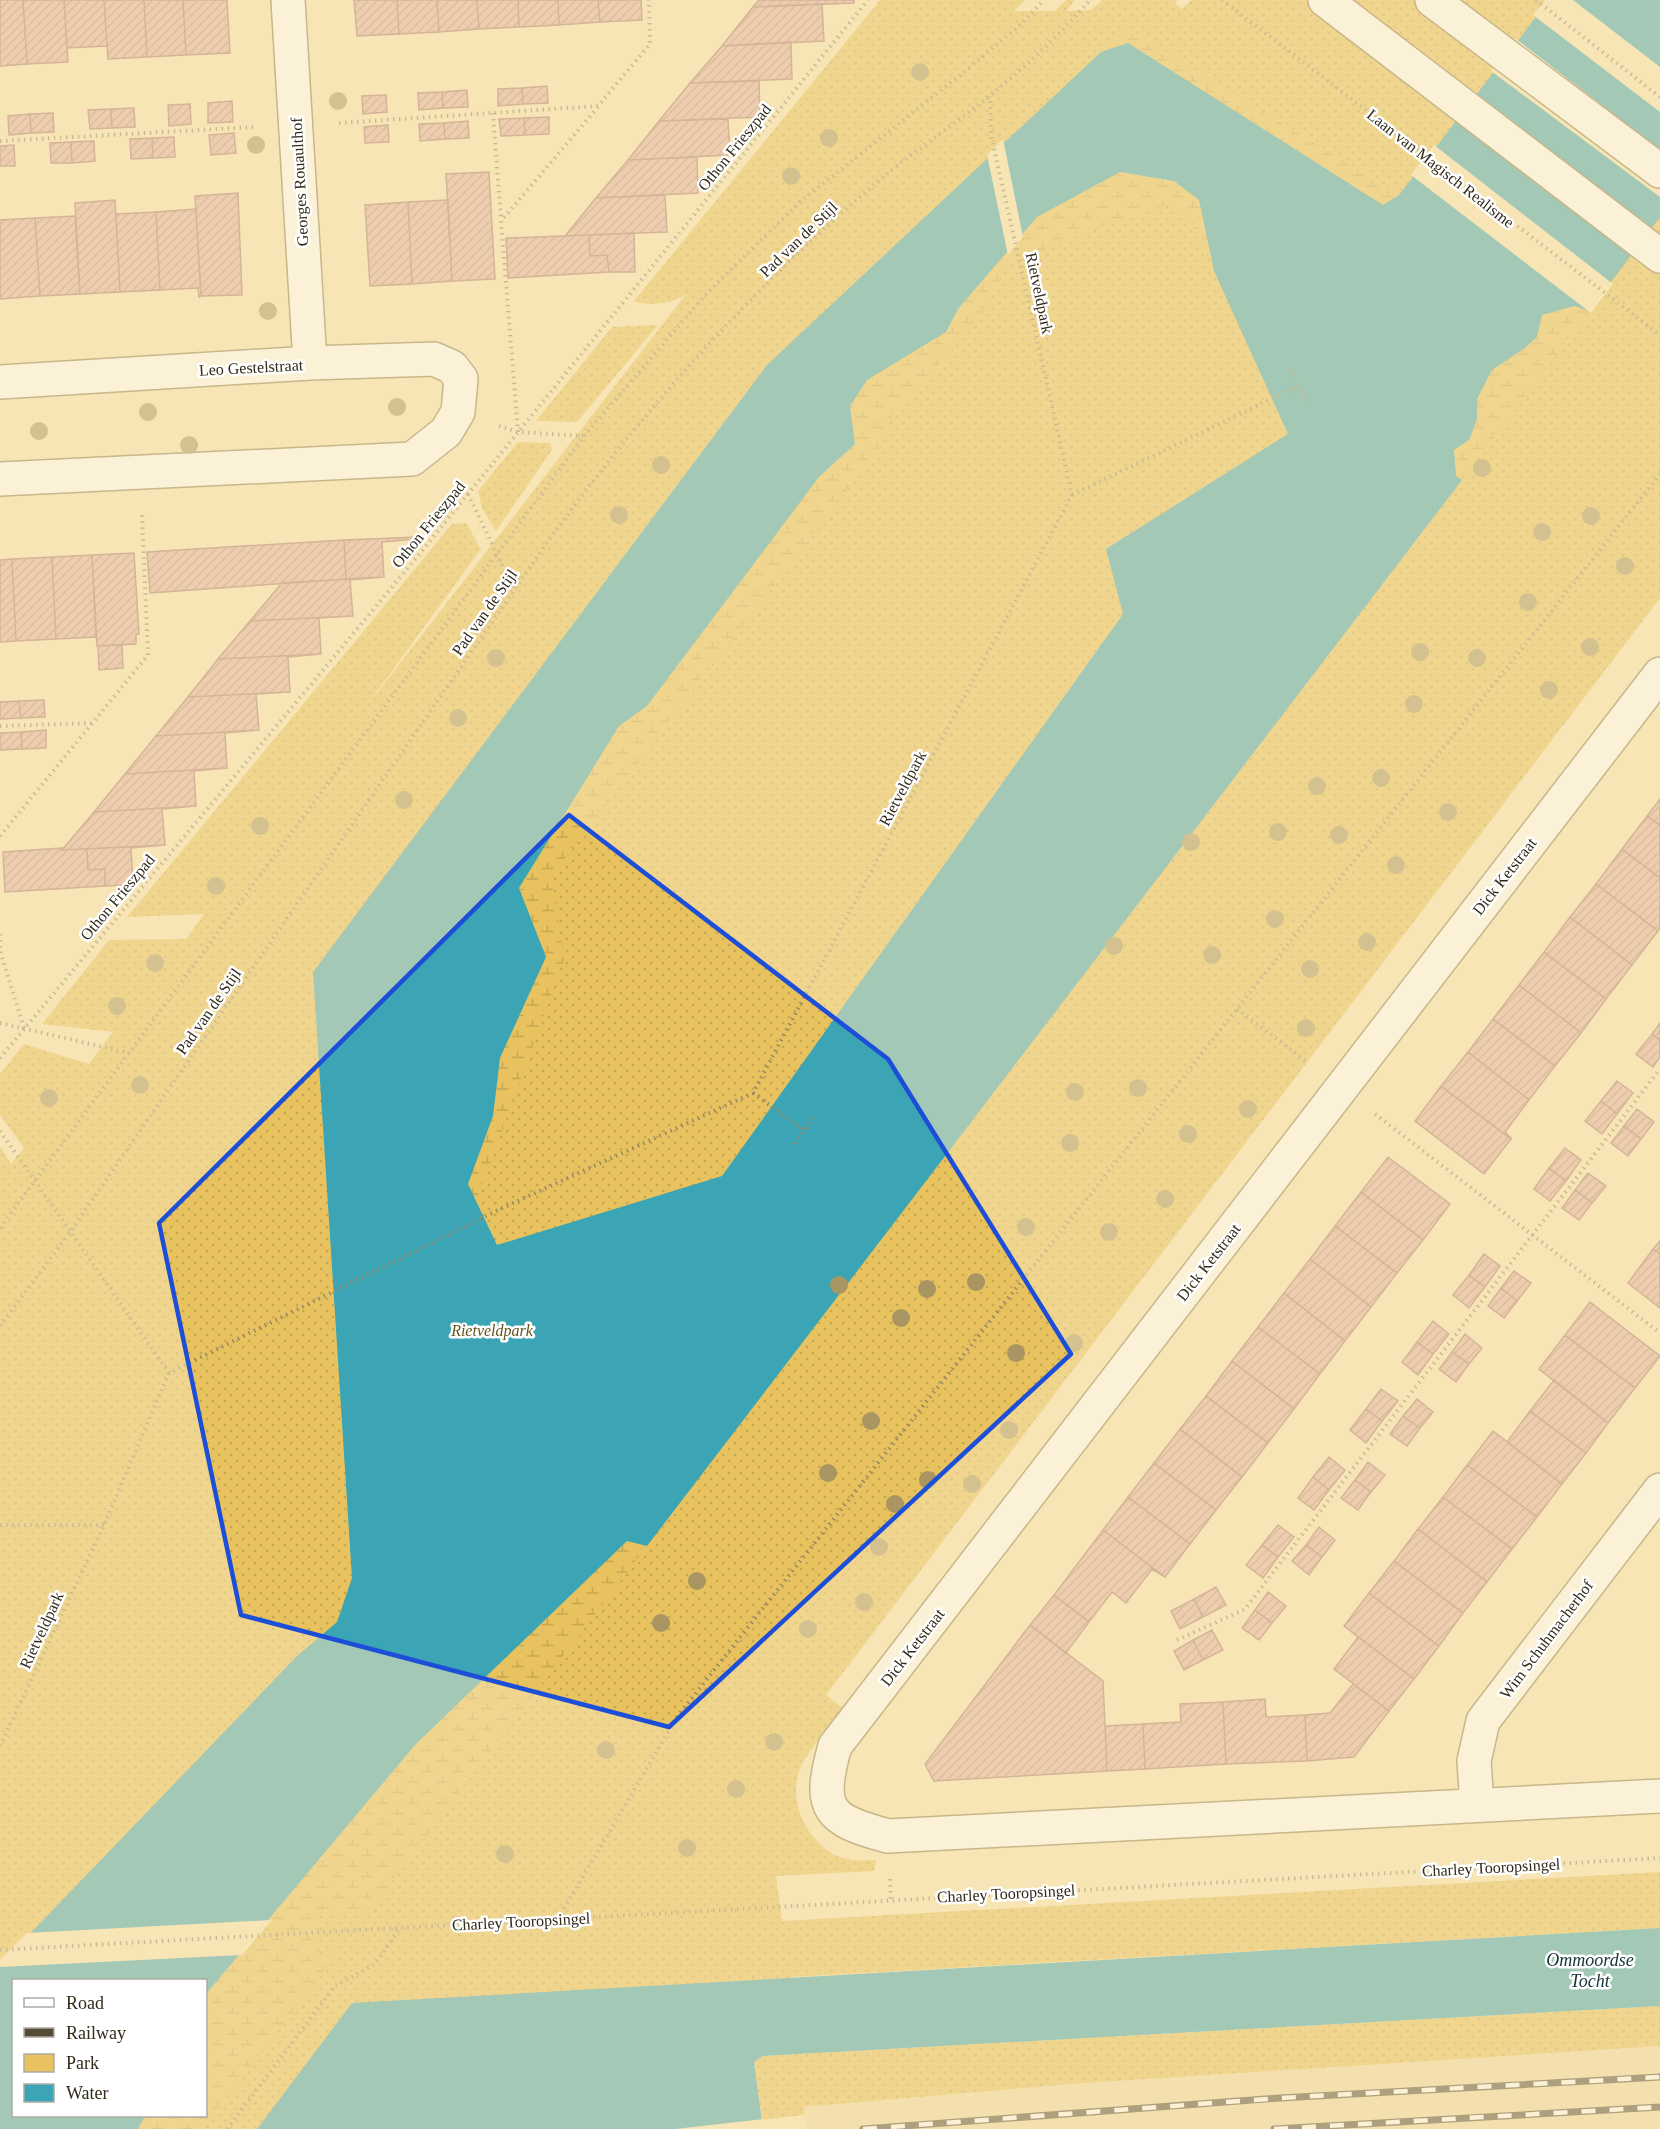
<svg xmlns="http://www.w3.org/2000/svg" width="1660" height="2129" font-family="'Times New Roman',serif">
<defs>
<pattern id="green-dots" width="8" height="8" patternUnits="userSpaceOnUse" patternTransform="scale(1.5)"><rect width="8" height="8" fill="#e7c25e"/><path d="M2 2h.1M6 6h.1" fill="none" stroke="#c7a751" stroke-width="1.8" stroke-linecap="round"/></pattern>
<pattern id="wetland-marsh" width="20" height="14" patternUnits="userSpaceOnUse" patternTransform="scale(1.5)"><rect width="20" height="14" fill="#e7c25e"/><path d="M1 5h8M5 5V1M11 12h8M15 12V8" fill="none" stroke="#c7a751"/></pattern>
<pattern id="building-hatch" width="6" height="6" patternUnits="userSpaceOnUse" patternTransform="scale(1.5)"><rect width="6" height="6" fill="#e3afa6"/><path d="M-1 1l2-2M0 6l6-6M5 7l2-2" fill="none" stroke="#b98f86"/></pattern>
</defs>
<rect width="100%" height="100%" fill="#f7e5b7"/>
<path fill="#eed9a4" d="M1660 2046V2129H806L803 2107 1071 2084Z"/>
<path fill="url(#green-dots)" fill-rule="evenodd" d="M880 0H1025L1014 11H1055L1066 0H1075L1066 11 1091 10 1102 0H1177L1175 3 1182 9 1191 0H1660V598L826 1695 844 1709C832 1724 810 1749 802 1764 786 1797 804 1838 835 1855 848 1861 862 1861 876 1860L874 1871 776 1876 782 1921 1660 1872V1928L792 1977 352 2129H0V1146L11 1164 24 1148 0 1115V1074L24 1044 89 1064 113 1032 42 1024 109 940 186 939 204 914 127 917 452 524 466 523 481 549 366 707 686 294C674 303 649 307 634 301ZM14 1980H206V2116H14Z
M658 325 577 422 536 421 612 327Z
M518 442 550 443 552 450 496 531 482 508 478 491Z
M1660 2006V2046L1071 2084 803 2107 804 2115 762 2120 754 2062 763 2056Z"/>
<path fill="url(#wetland-marsh)" d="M1127 28 1399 195 1383 205 1128 43 1101 52Z
M1120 172 1174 181 1199 200 1214 271 1189 217 1171 203 1054 244 1004 272 981 314 952 350 892 416 880 447 551 877 564 959 476 1203 468 1184 493 1116 500 1058 546 957 519 889 619 726 647 706 819 477 855 444 850 406 867 380 946 332 958 309 1037 218Z
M1574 306 1589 311 1462 480 1456 476 1454 450 1469 440 1477 419V399L1492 370 1525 348 1542 315Z
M627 1541 647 1546 369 1911 318 1914 320 1954 337 1953 204 2129H138L145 2116H206V1993L415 1745Z"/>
<path fill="#3ca5b5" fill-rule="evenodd" d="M1549 0H1660V217L1589 311 1574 306 1542 315 1537 337 1525 348 1492 370 1477 399V419L1469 440 1454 450 1456 476 1462 480 647 1546 627 1541 415 1745 206 1994V1980H14V2116H145L138 2129H0V1965L297 1656 337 1622 352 1578 313 972 767 365 1101 52 1128 43 1383 205 1399 195ZM1120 172 1174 181 1199 200 1214 271 1288 434 1106 549 1123 614 722 1176 497 1245 468 1184 493 1116 500 1058 546 957 519 888 619 726 647 706 819 477 855 444 850 406 867 380 946 332 958 309 1037 217Z
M1660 1928V2006L763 2056 754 2062 763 2129H257L352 2003Z"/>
<path fill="#f7e5b7" d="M1545 0H1573L1660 67V112L1533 15Z
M1515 38 1660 150V197L1491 71Z
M1003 139 1023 237 1008 255 987 155Z
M1434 145 1613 284 1591 313 1411 175Z
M272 1920 242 1955 0 1967V1960L27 1933Z
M765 2119 766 2129H676L684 2128Z"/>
<path fill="url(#building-hatch)" stroke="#aa7971" stroke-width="1.5" d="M0 0H23L27 64 0 66Z
M23 0H64L68 62 27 64Z
M64 0H104L107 46 67 48Z
M104 0H144L147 57 108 59Z
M144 0H183L186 55 147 57Z
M183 0H227L230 53 186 55Z
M354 0H397L399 34 357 36Z
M397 0H437L439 32 399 34Z
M437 0H477L479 29 439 32Z
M477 0H518L519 27 479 29Z
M518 0H558L559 25 519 27Z
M558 0H598L600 22 559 25Z
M598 0H641L642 20 600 22Z
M759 0H854V3L753 7Z
M822 4 824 41 722 46 753 7Z
M791 42 792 79 690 83 722 46Z
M759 81 760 117 659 121 690 83Z
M547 86 548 103 523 104 522 88Z
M522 88 523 104 498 106V89Z
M467 90 468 107 443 108 442 92Z
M442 92 443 108 419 110 418 93Z
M386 95 387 112 363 114 362 96Z
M232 101 233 122 208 123V103Z
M190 104 191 124 169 126 168 105Z
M134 108 135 127 112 128 111 109Z
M111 109 112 128 90 129 88 110Z
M53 113 54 132 31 133 30 114Z
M30 114 31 133 9 135 8 116Z
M549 117V134L525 135 524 118Z
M524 118 525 135 501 136 499 119Z
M728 119 730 155 628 160 659 121Z
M468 121 469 138 445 139 444 123Z
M444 123 445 139 420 141 419 124Z
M388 125 389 142 365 143 364 127Z
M234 133 236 153 211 155 209 135Z
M174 137 175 157 153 158 152 138Z
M152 138 153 158 131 159 130 139Z
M94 141 95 161 72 163 71 142Z
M71 142 72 163H51L50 143Z
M14 145 15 166H0V146Z
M697 157 698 193 596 198 628 160Z
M489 172 495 279 452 281 446 174Z
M238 193 242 295 201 296 195 196Z
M665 195 667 232 565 236 596 198Z
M115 200 120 292 80 294 75 203Z
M448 200 452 281 412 284 408 202Z
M408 202 412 284 370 286 365 205Z
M196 209 201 296 199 297 198 288 160 290 156 212Z
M156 212 160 290 120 292 116 214Z
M75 216 80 294 40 296 35 218Z
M35 218 40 296 0 299V220Z
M634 233 635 272H609L607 255 590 256 589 235Z
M589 235 590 256 607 255 609 272 508 278 506 238Z
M420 535 416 539 382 542 384 577 346 579 344 540 417 537Z
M344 540 346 579 150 593 147 552Z
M134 553 139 634H136V644L97 646 92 555Z
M92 555 96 637 56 639 52 557Z
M52 557 56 639 16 641 12 559Z
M12 559 16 641 0 642V560Z
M384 577 350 580 353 616 250 621 282 583Z
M353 616 319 618 321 654 218 659 250 621Z
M122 645 123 668 99 670 98 646Z
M321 654 288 657 290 692 188 697 218 659Z
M290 692 256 694 259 730 156 736 188 697Z
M44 700 45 717 21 718 19 701Z
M19 701 21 718 0 719V702Z
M46 730V748L22 749 21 732Z
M259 730 225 733 227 768 125 774 156 736Z
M21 732 22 749 0 750V733Z
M227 768 194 771 196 806 94 812 125 774Z
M1660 799V825L1647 816Z
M196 806 162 809 165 845 62 850 94 812Z
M1647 816 1660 825V878L1622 849Z
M165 845 131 848 133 882H135L132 887V885L105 886V869L88 870 87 849Z
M64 848 62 850 87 849 88 870 105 869V886L5 892 3 852Z
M1622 849 1660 878V928L1658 931 1596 884Z
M1596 884 1658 931 1632 965 1570 917Z
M1570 917 1632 965 1606 999 1544 952Z
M1544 952 1606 999 1581 1033 1519 985Z
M1519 985 1581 1033 1555 1066 1493 1019Z
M1493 1019 1555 1066 1529 1100 1468 1052Z
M1660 1023V1040L1652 1034Z
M1652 1034 1660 1040V1057L1653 1067 1636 1054Z
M1468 1052 1529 1100 1505 1132 1511 1138V1139L1441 1086Z
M1617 1081 1633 1093 1617 1114 1601 1101Z
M1441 1086 1511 1139 1484 1174 1415 1121Z
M1601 1101 1617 1114 1602 1134 1585 1121Z
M1637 1109 1654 1122 1641 1139 1624 1126Z
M1624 1126 1641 1139 1628 1156 1611 1143Z
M1565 1148 1581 1160 1566 1181 1549 1168Z
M1388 1157 1450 1204 1423 1240 1361 1192Z
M1549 1168 1566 1181 1550 1201 1534 1189Z
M1588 1173 1606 1186 1592 1203 1575 1190Z
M1575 1190 1592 1203 1579 1220 1562 1208Z
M1361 1192 1423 1240 1397 1273 1335 1226Z
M1335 1226 1397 1273 1371 1307 1310 1259Z
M1660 1241V1254L1653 1249Z
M1653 1249 1660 1254V1308L1628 1283Z
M1484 1254 1500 1266 1485 1287 1469 1275Z
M1310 1259 1371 1307 1345 1341 1284 1293Z
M1514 1271 1531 1283 1517 1301 1501 1288Z
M1469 1275 1485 1287 1469 1308 1453 1295Z
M1501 1288 1517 1301 1504 1318 1488 1306Z
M1284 1293 1345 1341 1320 1374 1258 1327Z
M1590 1302 1660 1356 1635 1388 1565 1335Z
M1433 1321 1449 1334 1433 1354 1417 1342Z
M1258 1327 1320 1374 1294 1409 1232 1361Z
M1465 1334 1482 1348 1469 1364 1452 1352Z
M1565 1335 1635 1388 1608 1423 1539 1369Z
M1417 1342 1433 1354 1418 1375 1402 1362Z
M1452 1352 1469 1364 1456 1382 1439 1369Z
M1232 1361 1294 1409 1268 1443 1206 1396Z
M1554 1380 1608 1423 1586 1453 1530 1411Z
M1381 1389 1398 1401 1382 1421 1366 1409Z
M1206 1396 1268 1443 1242 1477 1180 1429Z
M1417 1399 1433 1412 1420 1428 1403 1416Z
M1366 1409 1382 1421 1366 1443 1350 1430Z
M1530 1411 1586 1453 1562 1484 1507 1442Z
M1403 1416 1420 1428 1407 1446 1390 1434Z
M1180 1429 1242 1477 1216 1510 1154 1463Z
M1493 1431 1562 1484 1537 1517 1467 1465Z
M1329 1457 1345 1470 1329 1490 1313 1477Z
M1368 1462 1385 1475 1371 1492 1355 1480Z
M1154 1463 1216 1510 1190 1544 1128 1497Z
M1467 1465 1537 1517 1512 1549 1443 1497Z
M1313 1477 1329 1490 1314 1510 1298 1498Z
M1355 1480 1371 1492 1358 1510 1341 1498Z
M1128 1497 1190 1544 1165 1577 1103 1530Z
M1443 1497 1512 1549 1487 1582 1418 1529Z
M1278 1525 1294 1537 1278 1557 1262 1545Z
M1319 1527 1335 1540 1322 1557 1306 1545Z
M1418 1529 1487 1582 1463 1613 1394 1561Z
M1103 1530 1165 1577 1152 1569 1126 1603 1112 1592 1089 1622 1054 1595Z
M1262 1545 1278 1557 1263 1578 1246 1565Z
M1306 1545 1322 1557 1309 1575 1292 1561Z
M1394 1561 1463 1613 1439 1646 1369 1593Z
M1216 1587 1226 1605 1203 1617 1194 1599Z
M1268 1592 1286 1606 1272 1623 1255 1610Z
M1369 1593 1439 1646 1414 1679 1344 1626Z
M1054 1595 1089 1622 1066 1653 1030 1625Z
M1194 1599 1203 1617 1180 1629 1171 1611Z
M1255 1610 1272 1623 1259 1640 1242 1628Z
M1030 1625 1103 1681 1107 1771 934 1781 925 1764Z
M1212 1630 1223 1650 1203 1660 1193 1640Z
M1358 1637 1414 1679 1389 1711 1334 1669Z
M1193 1640 1203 1660 1184 1670 1174 1651Z
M1353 1684 1389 1711 1354 1757 1307 1761 1305 1715 1330 1713Z
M1265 1699 1266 1717 1305 1715 1307 1761 1226 1764 1223 1702Z
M1223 1702 1226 1764 1145 1769 1143 1724 1181 1722 1180 1704Z
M1143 1724 1145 1769 1107 1771 1105 1726Z"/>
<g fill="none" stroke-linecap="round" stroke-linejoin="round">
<g stroke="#8e7e53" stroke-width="36">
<path id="street" d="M288 0 310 363
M0 382 310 363 434 359 452 367 461 379 458 412 446 432 412 459 0 479
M1660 674 835 1746C817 1809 827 1820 888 1836L1660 1796
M1477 1805 1474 1761 1483 1721 1660 1490"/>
</g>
<g stroke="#8e7e53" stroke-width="36">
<path id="secondary" d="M1325 0 1660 256
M1432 0 1660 171"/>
</g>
<path stroke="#958868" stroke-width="4" stroke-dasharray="1.5 4.5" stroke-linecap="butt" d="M1222 0 1660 335
M1536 0 1660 97
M493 113 501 220
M339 123 598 106 650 44 649 0
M0 141 254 127
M1290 369 1307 402
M499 426 518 432 583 436
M518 432 501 221 598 107
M468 494 514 590
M1072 495 1298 386
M0 726 91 723
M0 836 148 655 142 515
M0 934V951L24 1028
M1237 1009 1307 1062
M0 1023 129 1053
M0 1058 417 557 868 0
M753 1093 804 1130
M1375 1114 1660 1333
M0 1131 169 1373 496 1211 753 1093 1072 495 991 135 990 96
M795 1144 815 1114
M0 1228 584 436 707 293 800 202 964 72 1019 26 1044 0
M0 1326 70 1232 551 537C646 407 754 287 876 183 912 152 952 127 988 97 1025 68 1059 35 1090 0
M0 1525H104
M1177 1640 1245 1609 1660 1069
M0 1746 104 1525 169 1373
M890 1879 891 1900
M558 1919 677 1717 1660 474
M0 1950 1660 1858
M227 2129 335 1986 375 1964 399 1929"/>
<use href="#street" stroke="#fff" stroke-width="33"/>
<use href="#secondary" stroke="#fff" stroke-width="33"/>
<g stroke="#554c35" stroke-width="7">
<path id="rail" d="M863 2129 1280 2098 1660 2077
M1274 2129 1660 2107"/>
</g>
<use href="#rail" stroke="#fff" stroke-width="4.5" stroke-dasharray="14" stroke-linecap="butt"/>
</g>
<g fill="#a89562">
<circle cx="920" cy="72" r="9"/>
<circle cx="338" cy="101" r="9"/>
<circle cx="829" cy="138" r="9"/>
<circle cx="256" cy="145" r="9"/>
<circle cx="791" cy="176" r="9"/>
<circle cx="268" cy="311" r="9"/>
<circle cx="397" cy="407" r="9"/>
<circle cx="148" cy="412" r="9"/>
<circle cx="39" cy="431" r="9"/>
<circle cx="189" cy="445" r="9"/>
<circle cx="661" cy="465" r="9"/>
<circle cx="1482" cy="468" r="9"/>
<circle cx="619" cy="515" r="9"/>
<circle cx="1591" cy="516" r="9"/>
<circle cx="1542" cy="532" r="9"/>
<circle cx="1625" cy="566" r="9"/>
<circle cx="1528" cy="602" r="9"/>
<circle cx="1590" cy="647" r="9"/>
<circle cx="1420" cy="652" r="9"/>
<circle cx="496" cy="658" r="9"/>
<circle cx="1477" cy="658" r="9"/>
<circle cx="1549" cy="690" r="9"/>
<circle cx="1414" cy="704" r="9"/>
<circle cx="458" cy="718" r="9"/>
<circle cx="1381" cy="778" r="9"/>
<circle cx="1317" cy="786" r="9"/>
<circle cx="404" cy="800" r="9"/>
<circle cx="1448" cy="812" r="9"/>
<circle cx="260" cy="826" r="9"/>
<circle cx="1278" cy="832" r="9"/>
<circle cx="1339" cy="835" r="9"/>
<circle cx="1191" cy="842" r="9"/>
<circle cx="1396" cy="865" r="9"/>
<circle cx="216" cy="886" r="9"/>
<circle cx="1275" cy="919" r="9"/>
<circle cx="1367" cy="942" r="9"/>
<circle cx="1114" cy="946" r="9"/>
<circle cx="1212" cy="955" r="9"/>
<circle cx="155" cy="963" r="9"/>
<circle cx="1310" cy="969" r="9"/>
<circle cx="117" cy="1006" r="9"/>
<circle cx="1306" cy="1028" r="9"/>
<circle cx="140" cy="1085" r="9"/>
<circle cx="1138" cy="1088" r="9"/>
<circle cx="1075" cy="1092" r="9"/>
<circle cx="49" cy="1098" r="9"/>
<circle cx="1248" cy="1109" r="9"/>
<circle cx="1188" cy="1134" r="9"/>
<circle cx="1070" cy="1143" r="9"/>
<circle cx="1165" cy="1199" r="9"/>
<circle cx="1026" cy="1227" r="9"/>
<circle cx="1109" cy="1232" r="9"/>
<circle cx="976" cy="1282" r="9"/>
<circle cx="839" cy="1285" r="9"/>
<circle cx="927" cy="1289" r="9"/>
<circle cx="901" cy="1318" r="9"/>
<circle cx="1074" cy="1343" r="9"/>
<circle cx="1016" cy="1353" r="9"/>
<circle cx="871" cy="1421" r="9"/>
<circle cx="1009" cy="1430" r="9"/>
<circle cx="828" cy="1473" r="9"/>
<circle cx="928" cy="1480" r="9"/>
<circle cx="972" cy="1484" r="9"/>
<circle cx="895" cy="1504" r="9"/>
<circle cx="879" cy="1547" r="9"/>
<circle cx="697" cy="1581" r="9"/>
<circle cx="864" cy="1602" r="9"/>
<circle cx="661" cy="1623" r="9"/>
<circle cx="808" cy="1629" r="9"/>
<circle cx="774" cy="1742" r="9"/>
<circle cx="606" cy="1750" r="9"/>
<circle cx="736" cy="1789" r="9"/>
<circle cx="687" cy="1848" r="9"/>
<circle cx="505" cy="1854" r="9"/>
</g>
<path d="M0 0H1660V2129H0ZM569 815 888 1059 1071 1354 669 1727 241 1615 159 1223Z" fill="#f7e5b7" fill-opacity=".55" fill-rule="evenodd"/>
<path fill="none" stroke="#1d4ed8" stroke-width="4.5" stroke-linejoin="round" d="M569 815 888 1059 1071 1354 669 1727 241 1615 159 1223Z"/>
<g text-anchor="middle" stroke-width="5" stroke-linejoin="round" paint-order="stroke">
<g font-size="16" fill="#322b19" stroke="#fff">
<text transform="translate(734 147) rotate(-51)" y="6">Othon Frieszpad</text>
<text transform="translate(1441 168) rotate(38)" y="6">Laan van Magisch Realisme</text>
<text transform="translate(299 182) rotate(-93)" y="6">Georges Rouaulthof</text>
<text transform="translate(798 239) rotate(-44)" y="6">Pad van de Stijl</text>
<text transform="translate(1040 293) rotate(78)" y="6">Rietveldpark</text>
<text transform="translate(251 367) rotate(-3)" y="6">Leo Gestelstraat</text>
<text transform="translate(428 524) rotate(-51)" y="6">Othon Frieszpad</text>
<text transform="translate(484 612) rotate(-55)" y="6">Pad van de Stijl</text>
<text transform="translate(902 788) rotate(-62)" y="6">Rietveldpark</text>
<text transform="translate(1504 876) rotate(-52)" y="6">Dick Ketstraat</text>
<text transform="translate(117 897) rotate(-50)" y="6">Othon Frieszpad</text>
<text transform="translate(208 1011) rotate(-55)" y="6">Pad van de Stijl</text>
<text transform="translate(1208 1262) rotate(-52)" y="6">Dick Ketstraat</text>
<text transform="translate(41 1630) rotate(-65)" y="6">Rietveldpark</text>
<text transform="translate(1546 1639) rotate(-53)" y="6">Wim Schuhmacherhof</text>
<text transform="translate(912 1647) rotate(-52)" y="6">Dick Ketstraat</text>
<text transform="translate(1491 1867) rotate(-3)" y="6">Charley Tooropsingel</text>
<text transform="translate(1006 1893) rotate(-3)" y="6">Charley Tooropsingel</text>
<text transform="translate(521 1921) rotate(-3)" y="6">Charley Tooropsingel</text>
</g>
<g font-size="16" font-style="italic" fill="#67531d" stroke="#fff">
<text x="492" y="1336">Rietveldpark</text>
</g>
<g font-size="18" font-style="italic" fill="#16353a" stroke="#fff">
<text x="1590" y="1966">Ommoordse<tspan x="1590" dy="21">Tocht</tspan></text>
</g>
</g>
<rect x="12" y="1979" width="195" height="138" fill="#ffffff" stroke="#adaaa3" stroke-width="1.5"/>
<rect x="24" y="1998" width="30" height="9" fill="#ffffff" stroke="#adaaa3" stroke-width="1.5"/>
<text x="66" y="2009" font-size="18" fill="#322b19">Road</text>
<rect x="24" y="2028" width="30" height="9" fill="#554c35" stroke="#adaaa3" stroke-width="1.5"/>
<text x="66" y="2039" font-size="18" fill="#322b19">Railway</text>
<rect x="24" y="2054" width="30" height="18" fill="#e7c25e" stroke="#adaaa3" stroke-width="1.5"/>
<text x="66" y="2069" font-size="18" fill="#322b19">Park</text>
<rect x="24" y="2084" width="30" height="18" fill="#3ca5b5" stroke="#adaaa3" stroke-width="1.5"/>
<text x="66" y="2099" font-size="18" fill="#322b19">Water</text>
</svg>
